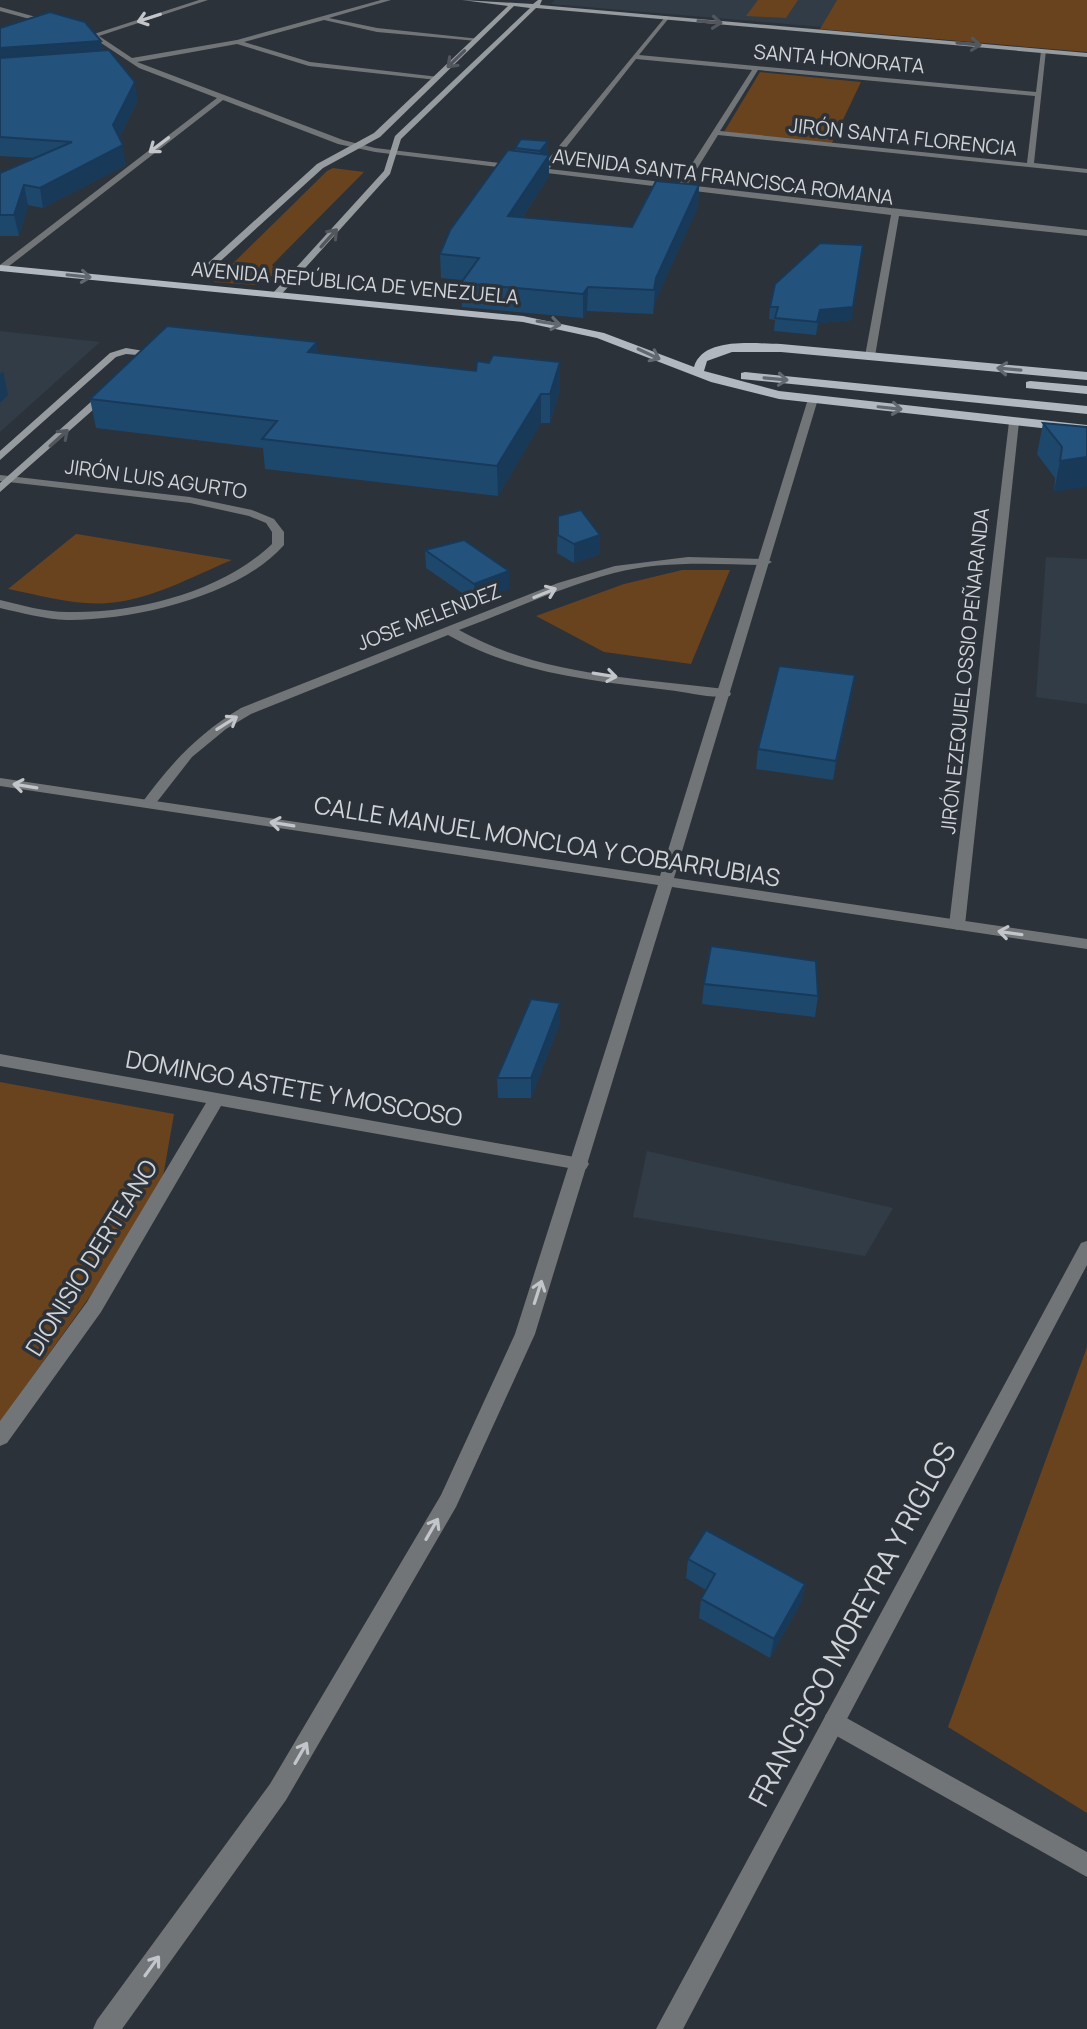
<svg xmlns="http://www.w3.org/2000/svg" width="1087" height="2029" font-family="Manrope,sans-serif">
<rect width="100%" height="100%" fill="#2c3239"/>
<path fill="#313c47" d="M555 0H837L822 27 551 4Z
M0 331 100 342 0 432Z
M1046 557 1087 559V704L1036 697Z
M647 1151 893 1208 865 1256 633 1217Z"/>
<path fill="#69421e" d="M758 0H798L786 18 746 16Z
M837 0H1087V52L820 29Z
M760 72 861 82 831 145 724 132Z
M333 168 364 172 272 265 279 272 256 285 214 282 327 171Z
M76 534H77L232 560C193 576 151 600 108 603 75 606 40 595 8 589Z
M682 570H730L691 664 604 652 536 616 624 584Z
M0 1082 174 1114 159 1200 0 1422Z
M1087 1347V1813L948 1727Z"/>
<g fill="none" stroke-linecap="round" stroke-linejoin="round">
<path fill="#727578" fill-rule="evenodd" d="M199 0H208L99 36 132 58 237 40 381 0H391L329 18 377 28 480 39 477 41 377 32 324 20 244 42 310 62 439 77 437 80 309 66 237 44 137 62 343 140 375 148 541 168 666 16 669 18 639 55 1036 92 1041 51 1046 50 1034 163 1087 169V173L718 135 687 185 1087 230V236L899 216 875 356 870 359 865 356 891 215 375 152 338 144 223 100 4 270H0V265L217 98 139 68 92 37 80 33V31L94 34ZM636 59 752 70 679 184 549 169ZM758 70 1035 96 1027 163 720 131Z
M0 7 54 22 55 23 52 25 0 11Z
M1014 419 1019 422 965 925 957 930 949 925 1009 422Z
M0 475 190 497 252 510 274 519 284 532V545C240 596 132 621 67 620 44 619 22 613 0 608V600C22 605 44 612 67 612 135 614 222 592 272 544V532L266 523 249 516 190 503 0 481Z
M688 557 766 559 772 562 766 565C716 564 663 560 614 573 561 587 510 611 459 630 538 675 636 678 725 689L731 693 730 696C711 699 687 692 668 690 593 681 515 673 448 635L251 714 226 729 192 757 153 807 148 808 141 804C171 763 198 734 241 708L558 583 615 566Z
M0 1054 580 1158 586 1159 589 1164 586 1169 580 1170 221 1106 101 1312 7 1443 0 1446V1421L87 1302 206 1103 0 1066Z
M834 1711 1087 1852V1877L826 1730 823 1722 826 1714Z"/>
<path fill="#727578" fill-rule="evenodd" d="M813 396 818 399 674 878 1087 939V949L672 887 535 1334 456 1507 286 1800 122 2029H93L97 2020 270 1784 441 1495 515 1334 658 885 0 786V778L660 876 808 399Z
M1087 1241V1265L683 2029H656L1081 1243Z"/>
<path fill="#969ba0" fill-rule="evenodd" d="M462 0 533 4 538 0H542L540 5 1087 53V57L536 8 401 139 390 174 279 297H273V293L384 171 395 136 530 8 514 6 380 137 323 168 204 276H198V272L317 164 374 133 508 6Z
M126 348 144 351 148 358 134 370 129 367 137 355 126 354 116 357 0 460V451L110 353Z
M102 392 111 394 0 492V483Z"/>
<path fill="#b2b8bf" fill-rule="evenodd" d="M0 265 523 316 604 333 694 367C703 336 756 344 781 344L1087 372V380L781 352H732L707 361 704 371 779 391 1087 425V433L779 399 711 382 597 338 523 322 0 271Z
M745 372 1087 406V414L741 379V373Z
M1030 381 1087 386V394L1026 388V382Z"/>
</g>
<path fill="#1e476c" d="M0 28 101 41 103 50 138 100 119 138 126 165 43 208 28 205 19 236H0V173L34 158 0 156Z
M521 139 548 154 549 176 522 218 632 227 699 185 698 207 655 302 653 314 587 311 583 318 462 307 461 283 463 280 441 278 440 254 515 150V148Z
M775 284 852 320 819 323 816 335 774 331 775 320 769 319 770 307Z
M318 353 476 371 489 363 560 362V390L550 423H541L498 496 265 469 263 448 96 428 90 399Z
M1043 423 1087 427 1054 492 1055 478 1037 454Z
M558 516 600 554 574 563 557 553Z
M425 550 509 589 475 602 426 568Z
M852 694 833 780 756 769 758 749Z
M704 984 818 996 815 1017 702 1004Z
M560 1023 531 1098H498L497 1078Z
M688 1559 805 1584 801 1603 770 1658 699 1618 701 1599 706 1590 686 1578Z"/>
<path fill="#183958" d="M101 41 104 58 0 66V48Z
M135 82 138 100 116 144 113 125Z
M548 141V155L540 165V151Z
M123 145 126 165 43 208 40 188Z
M549 155V176L508 239V216Z
M24 185 28 205 19 236 14 215Z
M699 185 698 207 655 302 653 314 656 278Z
M863 245 852 320 819 323 816 335 820 310Z
M588 287 587 311 583 318V294Z
M317 342 320 370 308 352Z
M560 362V390L550 423V394Z
M3 371 8 395 0 403V374Z
M541 394V423L498 496 497 466Z
M1087 457V487L1054 492 1060 461Z
M600 535V554L574 563V544Z
M509 571V589L475 602 474 584Z
M855 675 852 694 833 780 836 761Z
M560 1003V1023L531 1098V1078Z
M805 1584 801 1603 770 1658 774 1639Z"/>
<path fill="#23527d" stroke="#183958" stroke-width="2" d="M50 12 85 22 101 41 0 48V28Z
M109 50 135 82 113 125 123 145 40 188 24 185 14 215H0V173L72 142 0 137V58Z
M521 139 548 141 540 151 515 148Z
M508 150 549 155 508 216 632 227 656 181 699 185 656 278 654 290 588 287 583 294 461 283 479 258 440 254 450 230Z
M820 243 863 245 853 307 820 310 817 322 775 318 778 307H770L775 284Z
M167 326 317 342 308 352 476 371 477 361 489 363 493 355 560 362 550 394H541L497 466 262 439 277 421 90 399Z
M1043 423 1087 427V457L1060 461 1062 447Z
M581 510 600 535 574 544 558 535V516Z
M464 540 509 571 474 584 425 550Z
M779 666 855 675 836 761 758 749Z
M711 946 816 961 818 996 704 984Z
M531 999 560 1003 531 1078H497Z
M706 1530 805 1584 774 1639 701 1599 715 1574 688 1559Z"/>
<defs><path id="oneway-shaft" d="M-6 0H5M1.5-3L5.5 0L1.5 3" fill="none" stroke-width="1.6" stroke-linecap="round" stroke-linejoin="round" transform="scale(2)"/></defs>
<g stroke="#c2c5c9">
<use href="#oneway-shaft" transform="translate(149 18) rotate(162)"/>
<use href="#oneway-shaft" transform="translate(159 145) rotate(143)"/>
<use href="#oneway-shaft" transform="translate(545 593) rotate(-22)"/>
<use href="#oneway-shaft" transform="translate(605 675) rotate(9)"/>
<use href="#oneway-shaft" transform="translate(227 723) rotate(-32)"/>
<use href="#oneway-shaft" transform="translate(25 786) rotate(-171)"/>
<use href="#oneway-shaft" transform="translate(282 824) rotate(-171)"/>
<use href="#oneway-shaft" transform="translate(1010 933) rotate(-172)"/>
<use href="#oneway-shaft" transform="translate(538 1292) rotate(-72)"/>
<use href="#oneway-shaft" transform="translate(432 1529) rotate(-60)"/>
<use href="#oneway-shaft" transform="translate(301 1753) rotate(-60)"/>
<use href="#oneway-shaft" transform="translate(152 1966) rotate(-54)"/>
</g>
<g stroke="#51575d">
<use href="#oneway-shaft" transform="translate(710 22) rotate(5)"/>
<use href="#oneway-shaft" transform="translate(969 44) rotate(5)"/>
<use href="#oneway-shaft" transform="translate(456 59) rotate(136)"/>
<use href="#oneway-shaft" transform="translate(329 238) rotate(-48)"/>
<use href="#oneway-shaft" transform="translate(59 438) rotate(-42)"/>
</g>
<g stroke="#62686f">
<use href="#oneway-shaft" transform="translate(79 276) rotate(6)"/>
<use href="#oneway-shaft" transform="translate(549 323) rotate(9)"/>
<use href="#oneway-shaft" transform="translate(649 354) rotate(25)"/>
<use href="#oneway-shaft" transform="translate(1009 369) rotate(-175)"/>
<use href="#oneway-shaft" transform="translate(776 379) rotate(5)"/>
<use href="#oneway-shaft" transform="translate(890 408) rotate(6)"/>
</g>
<g text-anchor="middle" stroke-width="7" stroke-linejoin="round" paint-order="stroke">
<g font-size="20" fill="#d0d3d7" stroke="#2c3239">
<text transform="translate(839 59) rotate(5)" y="7">SANTA HONORATA</text>
<text transform="translate(903 137) rotate(6)" y="7">JIRÓN SANTA FLORENCIA</text>
<text transform="translate(723 177) rotate(7)" y="7">AVENIDA SANTA FRANCISCA ROMANA</text>
<text transform="translate(355 283) rotate(5)" y="7">AVENIDA REPÚBLICA DE VENEZUELA</text>
<text transform="translate(156 479) rotate(8)" y="7">JIRÓN LUIS AGURTO</text>
<text transform="translate(429 617) rotate(-21)" y="7">JOSE MELENDEZ</text>
<text transform="translate(965 671) rotate(-84)" y="7">JIRÓN EZEQUIEL OSSIO PEÑARANDA</text>
</g>
<g font-size="24" fill="#d0d3d7" stroke="#2c3239">
<text transform="translate(547 842) rotate(9)" y="8">CALLE MANUEL MONCLOA Y COBARRUBIAS</text>
<text transform="translate(294 1089) rotate(10)" y="8">DOMINGO ASTETE Y MOSCOSO</text>
<text transform="translate(92 1258) rotate(-58)" y="8">DIONISIO DERTEANO</text>
</g>
<g font-size="28" fill="#d0d3d7" stroke="#2c3239">
<text transform="translate(852 1624) rotate(-62)" y="10">FRANCISCO MOREYRA Y RIGLOS</text>
</g>
</g>
</svg>
